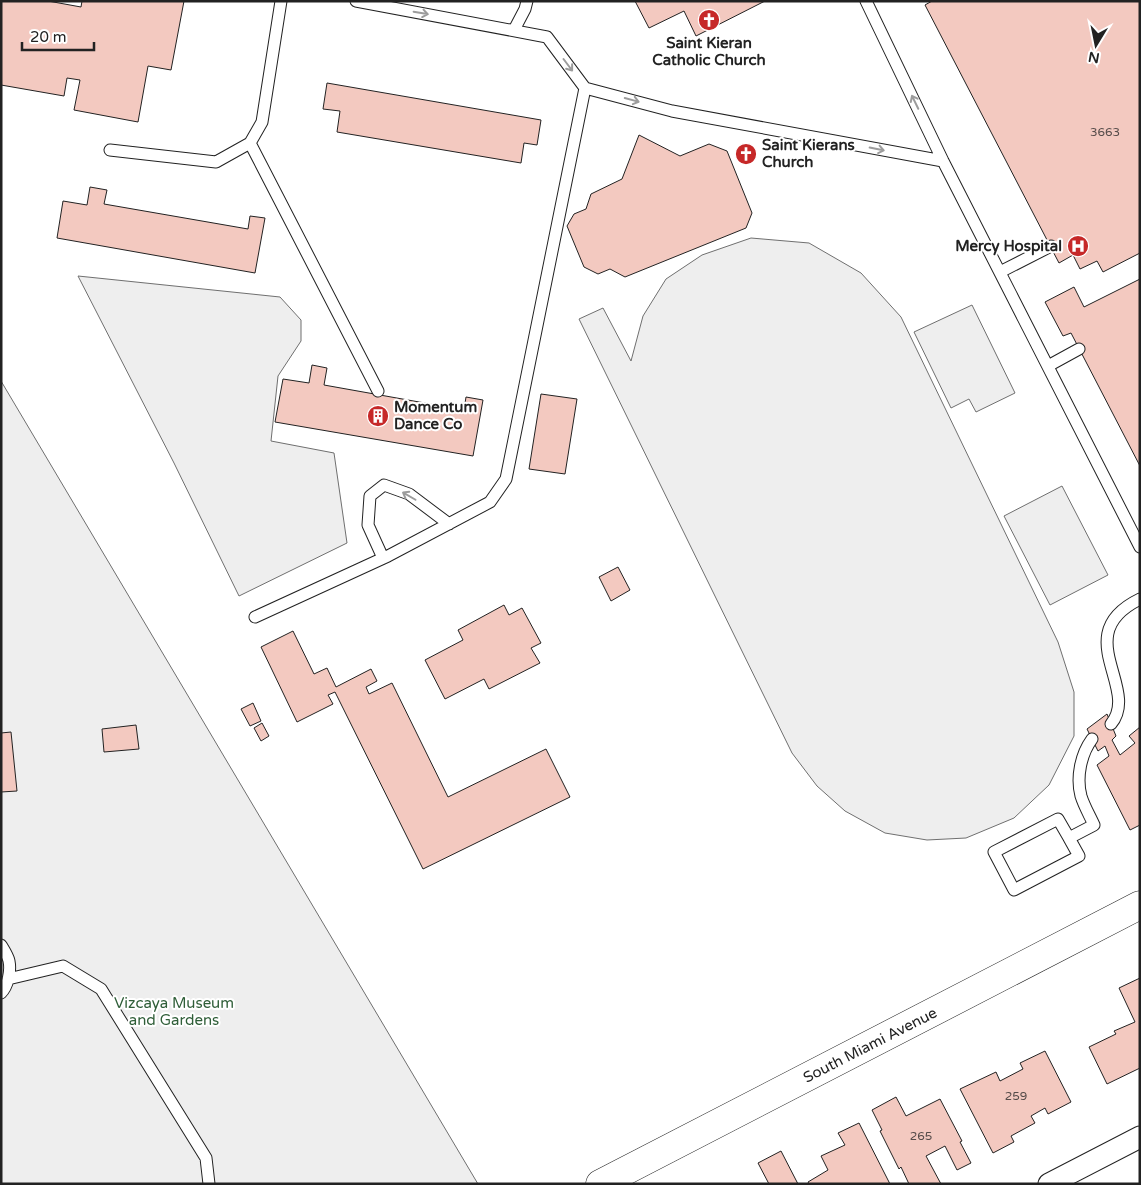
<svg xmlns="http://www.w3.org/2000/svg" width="1141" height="1185" font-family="'Varela Round',sans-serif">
<rect width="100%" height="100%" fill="#fff"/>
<path fill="#eee" stroke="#6f6f6f" d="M751 238 809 243 861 273 901 317 1058 642 1074 692V736L1049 785 1014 818 966 838 927 840 885 833 845 811 817 786 792 753 579 319 603 308 631 361 643 316 666 279 702 255Z
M78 276 280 297 301 320V341L278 376 271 441 334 453 347 543 239 596 174 463Z
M972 305 1015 393 976 412 969 399 951 408 914 332Z
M1 381 478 1184H1Z
M1062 486 1108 575 1050 605 1004 516Z"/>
<path fill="#f3c9c0" stroke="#222" d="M1 1H48L81 7 82 1H184L171 70 148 66 138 122 74 110 80 80 67 78 64 96 1 85Z
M635 1H765L696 36 684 11 649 28Z
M932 1H1140V253L1103 272 1097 261 1080 269 1073 255 1059 263 925 5Z
M327 83 541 120 537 145 524 143 521 163 337 132 340 111 323 109Z
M639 135 680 156 709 144 727 151 752 213 746 228 625 277 610 269 598 274 584 267 567 226 574 214 586 209 591 194 622 179Z
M90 187 107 190 104 204 248 229 250 216 265 218 255 273 57 238 63 201 87 205Z
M1140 279V466L1071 333 1063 336 1045 302 1074 287 1084 307Z
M312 365 327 368 324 385 464 410 466 397 483 400 473 456 275 422 283 379 309 383Z
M541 394 577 399 565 474 529 469Z
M618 567 630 590 611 601 599 577Z
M504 605 509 615 522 608 541 643 531 648 540 663 489 689 484 679 445 699 425 660 463 640 458 630Z
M293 631 314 674 327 668 336 687 371 669 377 681 366 687 369 694 392 683 448 797 546 749 570 797 423 869 335 692 328 695 333 704 297 722 261 647Z
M253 703 261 721 250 726 241 709Z
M1107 714 1116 736 1112 740 1120 755 1135 743 1129 736 1140 727V825L1130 830 1097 765 1109 756 1105 746 1098 751 1087 729Z
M262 723 269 736 261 741 254 728Z
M136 725 139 749 104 752 102 729Z
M11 732 17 791 1 792V733Z
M1140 978V1068L1107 1084 1089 1047 1116 1034 1114 1031 1135 1022 1119 988Z
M1045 1051 1071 1102 1048 1114 1045 1108 1031 1116 1035 1123 1011 1136 1014 1142 993 1153 960 1089 996 1072 1000 1081 1023 1069 1020 1063Z
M896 1097 906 1116 940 1099 962 1141 960 1142 971 1163 957 1170 945 1146 926 1156 941 1184H909L901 1167 899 1169 880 1131 882 1130 872 1110Z
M859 1123 890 1184H809L808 1182 828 1170 821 1156 845 1145 838 1133Z
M781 1151 798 1184H769L758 1163Z"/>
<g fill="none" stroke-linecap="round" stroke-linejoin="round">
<g stroke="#222" stroke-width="13">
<path id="lane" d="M356 1 547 37 585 88 672 111 943 161
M866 1 943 161 1140 547
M514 30 525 9 527 1
M250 143 378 391
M110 150 216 162 250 143 262 122 281 1
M1000 272 1051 246
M1048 366 1079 349
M383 558 368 525 370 496 384 485 409 494 449 524
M255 617 388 556 490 502 506 479 585 88
M1111 724C1141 688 1068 634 1140 599
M1069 838 1058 819 994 852 1014 890 1079 856 1069 838 1094 825C1090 816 1084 806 1081 796 1076 777 1081 754 1092 739
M1 945C4 950 8 956 9 961 11 971 8 986 1 993
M8 979 63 966 101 989 206 1158 209 1184"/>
</g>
<g stroke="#222" stroke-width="23">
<path id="street" d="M1049 1184 1140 1137"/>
</g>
<g stroke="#222" stroke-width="29">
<path id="secondary" d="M600 1184 1140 905"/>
</g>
<use href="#lane" stroke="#fff" stroke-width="11"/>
<use href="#street" stroke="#fff" stroke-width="21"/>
<use href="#secondary" stroke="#fff" stroke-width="28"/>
</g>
<defs><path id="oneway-shaft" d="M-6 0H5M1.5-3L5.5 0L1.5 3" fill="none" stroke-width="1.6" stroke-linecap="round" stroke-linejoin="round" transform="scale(1.25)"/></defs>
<g stroke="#9c9c9c">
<use href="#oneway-shaft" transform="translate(421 13) rotate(10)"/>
<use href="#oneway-shaft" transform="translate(568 65) rotate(53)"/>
<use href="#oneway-shaft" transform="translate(632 100) rotate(15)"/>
<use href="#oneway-shaft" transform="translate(915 102) rotate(-116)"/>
<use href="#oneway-shaft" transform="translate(877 149) rotate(11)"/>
<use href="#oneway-shaft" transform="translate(409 496) rotate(-150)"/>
</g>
<defs>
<g id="church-disc" transform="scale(1.125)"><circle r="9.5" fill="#c62828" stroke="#fff"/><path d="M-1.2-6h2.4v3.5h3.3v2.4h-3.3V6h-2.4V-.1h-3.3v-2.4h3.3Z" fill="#fff"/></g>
<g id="hospital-disc" transform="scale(1.125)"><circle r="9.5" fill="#c62828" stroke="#fff"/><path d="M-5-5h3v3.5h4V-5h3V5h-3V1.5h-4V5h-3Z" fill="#fff"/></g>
<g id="building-disc" transform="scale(1.125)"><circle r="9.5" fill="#c62828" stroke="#fff"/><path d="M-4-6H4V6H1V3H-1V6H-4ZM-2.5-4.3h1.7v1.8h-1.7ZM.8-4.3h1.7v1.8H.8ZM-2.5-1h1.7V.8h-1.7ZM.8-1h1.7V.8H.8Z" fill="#fff"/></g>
</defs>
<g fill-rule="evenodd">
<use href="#church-disc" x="709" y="20"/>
<use href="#church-disc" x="746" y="154"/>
<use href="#hospital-disc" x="1078" y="246"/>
<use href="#building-disc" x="378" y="416"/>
</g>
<g text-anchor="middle" stroke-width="4" stroke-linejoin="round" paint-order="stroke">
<g font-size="12" fill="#564c4a">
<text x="1105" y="136">3663</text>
<text x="1016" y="1100">259</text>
<text x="921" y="1140">265</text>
</g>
<g font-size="15" font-weight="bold" fill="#222" stroke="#fff" text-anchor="start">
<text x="709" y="48" text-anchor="middle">Saint Kieran<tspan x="709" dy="17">Catholic Church</tspan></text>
<text x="762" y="150">Saint Kierans<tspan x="762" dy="17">Church</tspan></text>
<text x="1062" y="251" text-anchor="end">Mercy Hospital</text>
<text x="394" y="412">Momentum<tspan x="394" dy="17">Dance Co</tspan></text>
</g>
<g font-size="15" fill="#2f5e38" stroke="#fff">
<text x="174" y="1008">Vizcaya Museum<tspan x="174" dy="17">and Gardens</tspan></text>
</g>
<g font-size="15" fill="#222" stroke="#fff">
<text transform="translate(870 1045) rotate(-27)" y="5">South Miami Avenue</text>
</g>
</g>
<rect width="1141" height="1185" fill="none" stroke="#222222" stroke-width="5"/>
<g transform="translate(1096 45) rotate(190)" stroke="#ffffff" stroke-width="4" paint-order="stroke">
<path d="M0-4L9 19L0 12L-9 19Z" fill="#222222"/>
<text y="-8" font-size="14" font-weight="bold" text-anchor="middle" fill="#222222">N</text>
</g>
<path d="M22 42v8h72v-8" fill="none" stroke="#222222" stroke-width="2.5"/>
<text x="30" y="42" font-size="15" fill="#222222" stroke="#ffffff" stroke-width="4" paint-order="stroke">20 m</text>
</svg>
